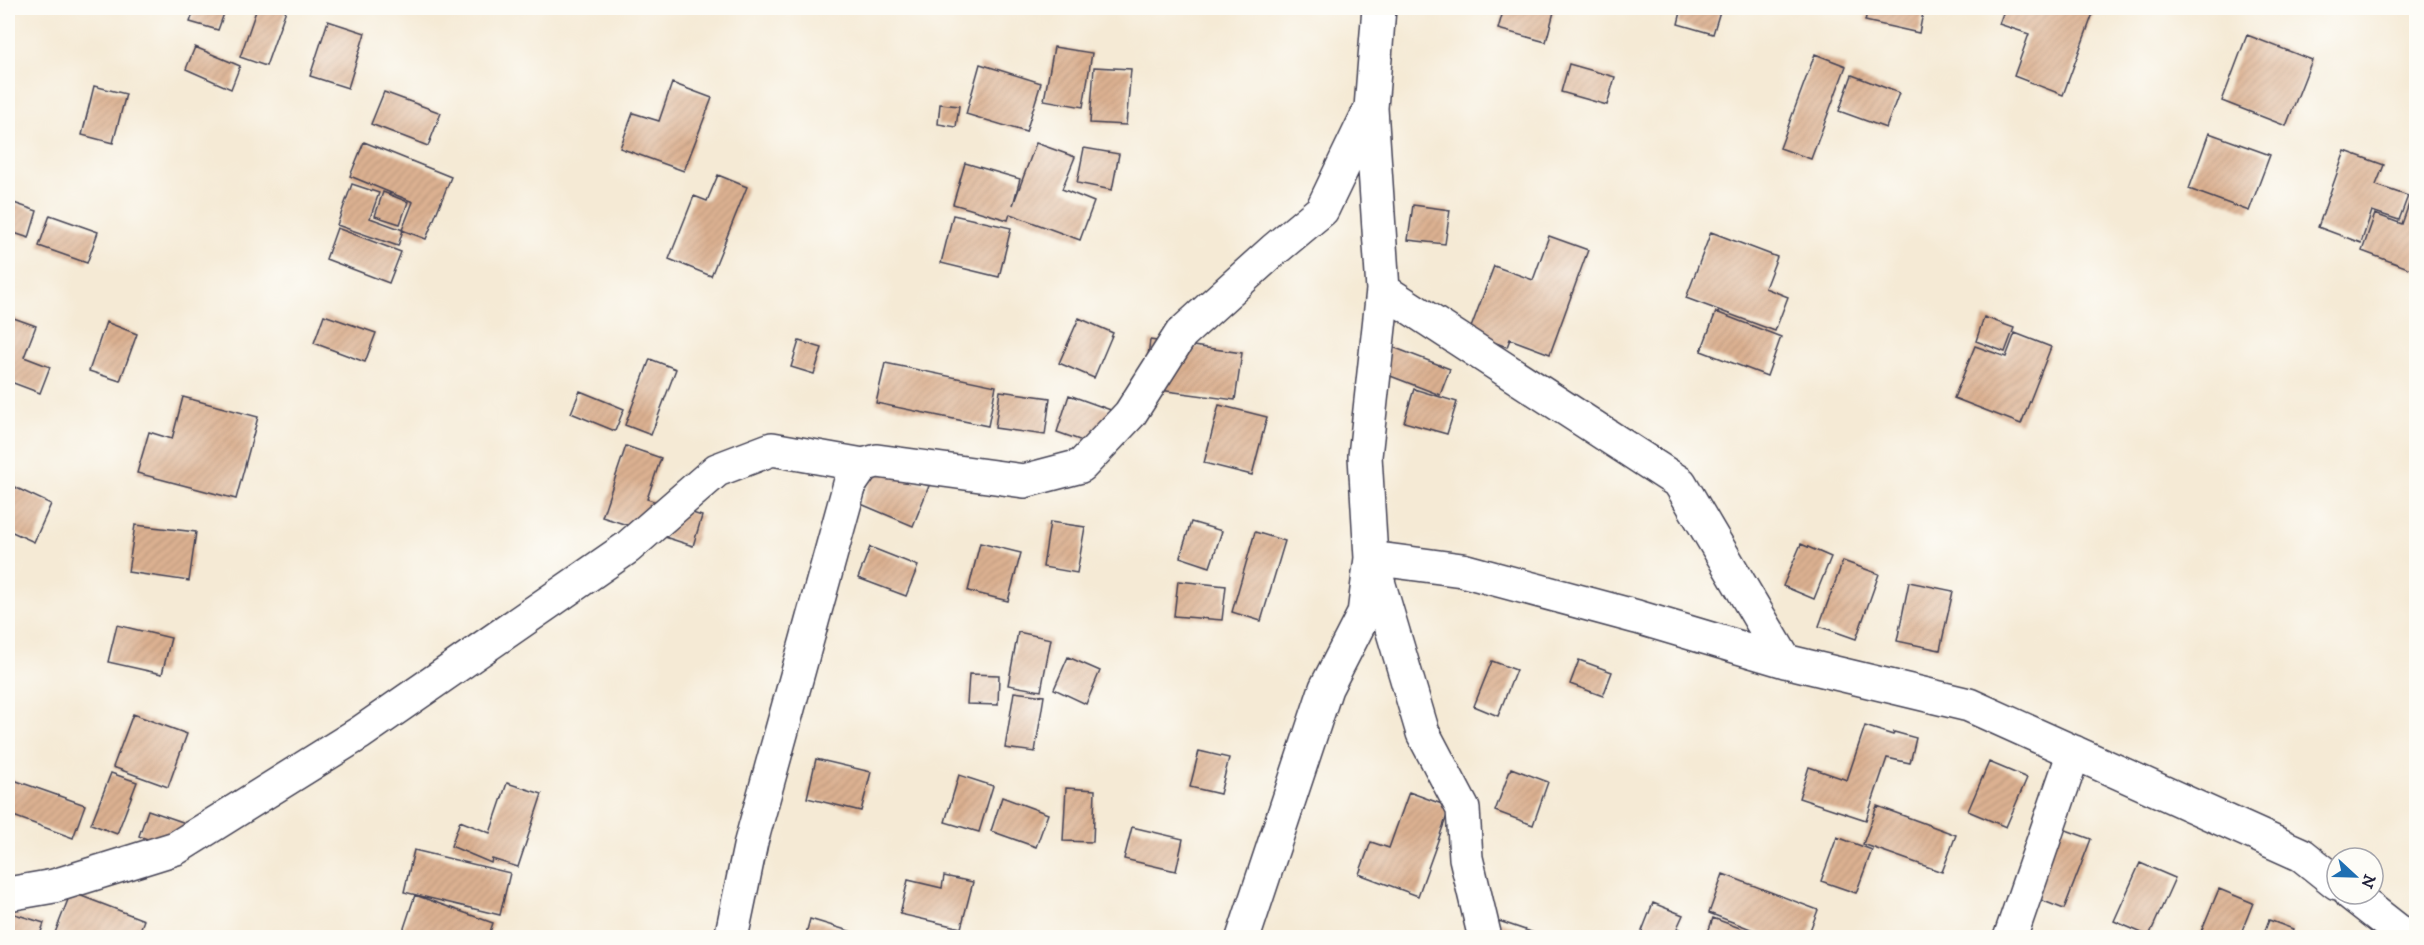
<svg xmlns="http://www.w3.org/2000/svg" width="2424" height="945" font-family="'IM FELL DW Pica',serif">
<defs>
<pattern id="building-hatch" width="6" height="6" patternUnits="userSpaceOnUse" patternTransform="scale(1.5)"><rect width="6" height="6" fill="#dcb191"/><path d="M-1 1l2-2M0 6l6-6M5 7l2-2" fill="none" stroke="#bc987e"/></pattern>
</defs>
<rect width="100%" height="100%" fill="#fdfcf7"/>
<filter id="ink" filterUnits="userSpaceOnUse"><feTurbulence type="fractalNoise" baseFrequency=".0167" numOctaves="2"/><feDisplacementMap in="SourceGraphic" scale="12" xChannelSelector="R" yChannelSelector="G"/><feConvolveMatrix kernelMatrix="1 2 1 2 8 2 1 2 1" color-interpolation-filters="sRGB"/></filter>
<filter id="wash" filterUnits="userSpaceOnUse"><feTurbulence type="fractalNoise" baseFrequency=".008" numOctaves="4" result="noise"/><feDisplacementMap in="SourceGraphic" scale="24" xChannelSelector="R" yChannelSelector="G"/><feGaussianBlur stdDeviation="1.35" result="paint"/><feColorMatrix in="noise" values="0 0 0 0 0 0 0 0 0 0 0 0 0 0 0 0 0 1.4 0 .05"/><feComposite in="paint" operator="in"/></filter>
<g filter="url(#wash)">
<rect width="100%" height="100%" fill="#f5ead5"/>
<g id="blocks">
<path fill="url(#building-hatch)" d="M195 8H226L218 30 190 22Z
M257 8H280L286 10 266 66 240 57Z
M1504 8H1555L1546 42 1498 29Z
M1682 8H1721L1713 34 1678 24Z
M1868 8H1924L1919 33 1865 21Z
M2005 8H2095L2063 95 2014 76 2029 34 1999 24Z
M328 21 365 33 348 88 310 76Z
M2247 35 2312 60 2286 126 2222 101Z
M195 47 240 66 231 89 186 69Z
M1054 47 1092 53 1083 107 1044 100Z
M1815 54 1846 66 1811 159 1780 148Z
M980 64 1041 83 1026 132 966 114Z
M1569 64 1615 77 1607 105 1561 92Z
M1094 67 1131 69 1126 125 1090 123Z
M1852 75 1899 93 1886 128 1839 111Z
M672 83 712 98 684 171 620 148 633 113 659 121Z
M94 86 126 94 113 143 82 135Z
M384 92 441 113 428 146 371 124Z
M940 104 959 106 956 127 938 124Z
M2209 133 2270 155 2249 211 2189 189Z
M364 142 451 177 426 239 402 230 413 202 350 176Z
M1036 143 1075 157 1062 189 1094 202 1080 240 1010 214 1008 220 953 204 965 163 1020 179 1013 205Z
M1084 148 1119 154 1112 190 1077 183Z
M2345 151 2384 165 2376 185 2408 196 2399 220 2372 211 2361 243 2318 227Z
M718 175 747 187 711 276 669 259 694 196 707 201Z
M352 184 379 193 370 218 403 230 398 246 337 225Z
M2416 184V271L2362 251 2375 214 2402 224Z
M383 192 408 202 400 224 375 216Z
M8 201 37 211 29 238 8 231Z
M1413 205 1450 210 1445 244 1408 240Z
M50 215 98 232 87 263 39 246Z
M953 215 1011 228 999 277 941 263Z
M337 228 401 252 389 283 326 259Z
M1711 232 1777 257 1765 288 1788 297 1775 331 1686 298Z
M1549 236 1588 250 1550 354 1510 339 1507 347 1469 333 1494 266 1533 280Z
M1716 312 1781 337 1767 376 1701 351Z
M324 315 376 333 365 362 314 343Z
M8 316 36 326 24 357 50 367 40 393 8 381Z
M1984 317 2014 328 2005 352 1976 341Z
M1079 318 1113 333 1094 378 1059 363Z
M106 322 137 334 120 381 89 371Z
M2015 333 2051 347 2021 424 1954 398 1975 346 2006 357Z
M1150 340 1242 353 1235 400 1144 388Z
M799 341 822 348 814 374 791 367Z
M1390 346 1450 369 1440 395 1380 372Z
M650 359 676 369 651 435 625 425Z
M885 363 996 386 988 426 876 403Z
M1414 389 1457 402 1447 434 1404 422Z
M580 391 624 409 615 431 571 413Z
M1000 391 1050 398 1045 435 995 428Z
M1069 395 1119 413 1105 449 1057 432Z
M183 397 258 417 236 499 137 473 149 432 172 439Z
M1219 405 1267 417 1252 475 1204 463Z
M626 446 661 458 647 499 702 516 693 546 602 517Z
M877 465 929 486 913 526 861 504Z
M8 484 51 504 34 542 8 530Z
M1050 522 1085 527 1077 573 1043 567Z
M1191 522 1222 531 1210 567 1180 557Z
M135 525 196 532 189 581 128 572Z
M1255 532 1285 541 1261 621 1232 612Z
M980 543 1021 553 1008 601 968 591Z
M1801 544 1831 557 1814 599 1783 586Z
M870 547 918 566 906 596 858 578Z
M1843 561 1879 574 1856 639 1819 626Z
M1178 581 1226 586 1222 620 1174 616Z
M1909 582 1953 591 1940 650 1897 641Z
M117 625 171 638 162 674 108 662Z
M1018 632 1051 639 1041 691 1008 685Z
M1068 657 1100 671 1086 704 1054 689Z
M1579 660 1612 672 1603 696 1570 684Z
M1492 661 1516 670 1498 716 1474 706Z
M969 674 999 675 998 705 967 704Z
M1014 692 1044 696 1035 752 1005 748Z
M133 714 187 734 168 787 113 767Z
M1865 726 1893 735 1894 732 1916 738 1910 763 1887 758 1866 820 1799 798 1809 767 1847 780Z
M1199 751 1229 758 1220 794 1190 787Z
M816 759 871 772 861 811 807 798Z
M1989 762 2027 778 2006 827 1968 811Z
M1511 768 1548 782 1533 825 1495 811Z
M111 773 137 782 117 834 91 824Z
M959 775 993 786 979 832 945 822Z
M8 778 85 805 73 838 8 814Z
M507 783 542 794 518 867 492 859 491 863 451 846 460 821 490 833Z
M1066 788 1095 790 1093 842 1063 841Z
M1409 792 1450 807 1418 896 1359 874 1371 842 1389 848Z
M1002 797 1048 814 1036 847 991 831Z
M1877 806 1956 835 1942 872 1863 844Z
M148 810 197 827 187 853 139 836Z
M2055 826 2091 839 2064 909 2028 895Z
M1132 827 1183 839 1176 871 1124 859Z
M1837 837 1872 850 1856 893 1821 881Z
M414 850 510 873 500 915 404 892Z
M2140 863 2175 878 2149 936 2114 921Z
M1723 874 1818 910 1807 938H1774L1709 913Z
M944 876 973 882 961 928 900 914 908 880 942 888Z
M2219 889 2253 903 2239 938H2208L2200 934Z
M71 892 144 920 137 938H53Z
M415 895 493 923 488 938H410L402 934Z
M1653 903 1683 915 1677 928 1700 938 1640 936Z
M8 912 44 923 39 938H8Z
M1713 918 1764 937V938H1706Z
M810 919 869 937V938H805Z
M2269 920 2293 929 2290 938H2262Z
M1499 921 1537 934 1536 938H1493Z"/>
</g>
</g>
<g filter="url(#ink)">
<use href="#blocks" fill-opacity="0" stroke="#424052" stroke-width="1.5"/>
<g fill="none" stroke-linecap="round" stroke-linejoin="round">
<g stroke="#424052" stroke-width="36">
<path id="minor" d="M1383 290 1680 483 1785 661
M1371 558 1462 570 1637 617 1785 661 1969 705 2302 855 2337 883
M1374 568 1423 733 1463 809 1466 858 1485 938
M8 894 54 886 176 848 360 733 627 548 717 470 772 449 863 465 877 461 1024 481 1081 466 1130 414 1181 334 1274 250 1322 210 1371 108
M2351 894 2407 938
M731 938 751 842 850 484 863 465
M1243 938 1326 688 1364 614 1371 558 1365 456 1383 290 1371 108 1379 8
M2010 938 2074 752"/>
</g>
<use href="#minor" stroke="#fff" stroke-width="33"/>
</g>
</g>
<rect width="2424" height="945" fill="none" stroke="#fdfcf7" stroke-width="30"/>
<g transform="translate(2355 876) rotate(112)"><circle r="28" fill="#fdfcf7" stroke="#a5a5ac" stroke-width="1.5"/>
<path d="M0-4.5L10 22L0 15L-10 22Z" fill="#1f6fb2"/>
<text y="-9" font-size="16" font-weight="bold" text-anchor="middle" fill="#22223b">N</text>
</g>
</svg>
